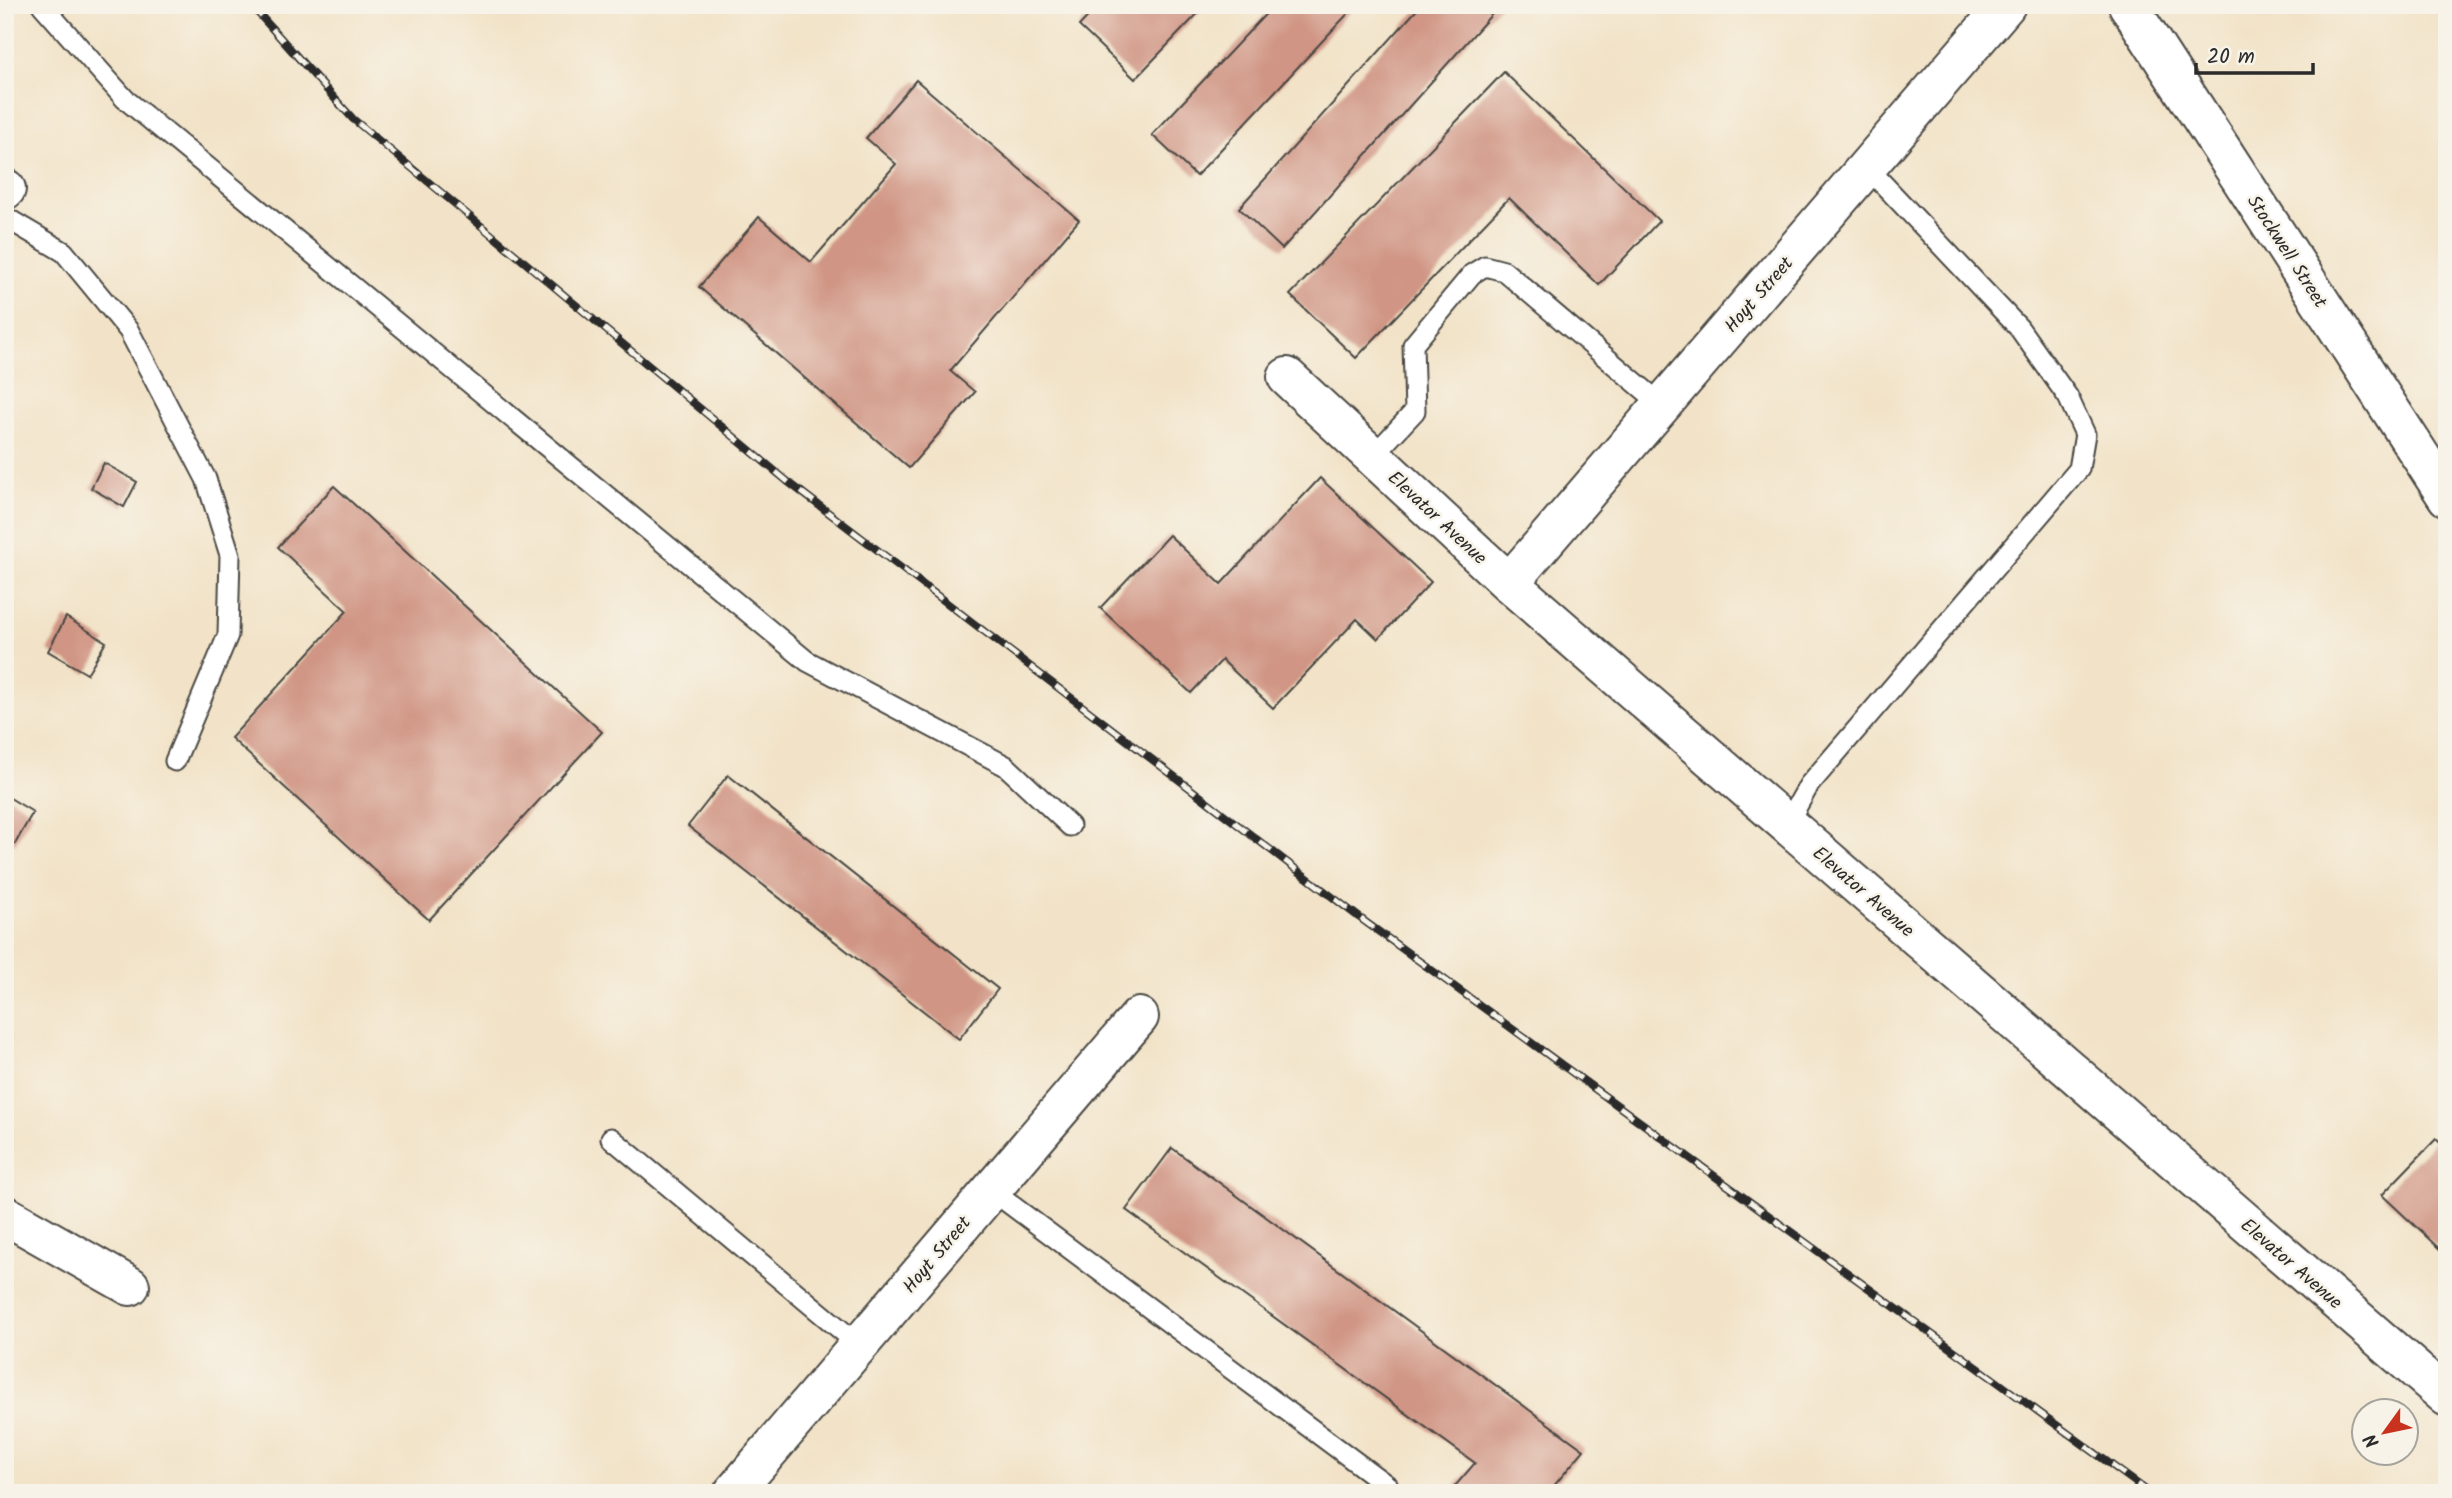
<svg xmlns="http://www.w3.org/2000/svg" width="2452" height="1498" font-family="Kalam,sans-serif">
<rect width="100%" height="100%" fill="#f7f3e8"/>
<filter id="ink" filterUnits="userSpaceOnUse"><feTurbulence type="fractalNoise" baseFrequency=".0143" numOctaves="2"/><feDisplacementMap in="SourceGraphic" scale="14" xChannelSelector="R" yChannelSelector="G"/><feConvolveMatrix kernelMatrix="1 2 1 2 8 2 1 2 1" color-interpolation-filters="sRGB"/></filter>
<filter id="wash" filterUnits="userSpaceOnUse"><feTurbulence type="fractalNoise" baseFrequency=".00686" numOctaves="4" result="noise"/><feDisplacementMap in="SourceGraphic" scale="28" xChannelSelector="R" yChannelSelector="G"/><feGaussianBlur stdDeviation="1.57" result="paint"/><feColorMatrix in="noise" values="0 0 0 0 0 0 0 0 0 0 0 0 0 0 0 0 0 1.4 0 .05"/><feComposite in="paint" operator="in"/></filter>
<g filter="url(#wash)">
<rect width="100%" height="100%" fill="#f2e3c8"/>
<g id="blocks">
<path fill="#d09584" d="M1099 5H1206L1135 79 1079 26Z
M1274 5H1356L1196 176 1152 135Z
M1421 5H1500L1282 249 1239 208Z
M1504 72 1659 221 1599 285 1509 198 1356 358 1290 295Z
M916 80 1079 220 950 371 975 392 909 468 699 287 759 217 811 262 896 164 866 138Z
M104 463 137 482 124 507 91 488Z
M1320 478 1431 582 1378 639 1357 619 1273 708 1222 660 1191 693 1100 608 1169 535 1221 584Z
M334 486 602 732 429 920 231 738 347 611 278 547Z
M66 617 106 642 87 674 48 651Z
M728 775 998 989 959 1039 688 826Z
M5 795 33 812 15 844 5 838Z
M2436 1139 2447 1149V1256L2382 1195Z
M1172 1148 1584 1450 1548 1493H1449L1475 1463 1126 1210Z"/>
</g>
</g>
<g filter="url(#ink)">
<use href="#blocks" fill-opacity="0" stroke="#494743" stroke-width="2"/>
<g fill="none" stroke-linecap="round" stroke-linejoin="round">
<g stroke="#494743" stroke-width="23">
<path id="lane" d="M42 5 125 99 807 661 1006 766 1070 826
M5 217 64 252 129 331 206 479 230 555 228 635 175 761
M1373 456 1415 411 1413 345 1472 274 1485 266 1504 271 1662 405
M1787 824 1809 785 2079 469 2085 434 2068 397 2019 328 1867 167
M611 1138 859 1345
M991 1190 1388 1486 1382 1493"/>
</g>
<g stroke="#494743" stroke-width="42">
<path id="street" d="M2128 5 2447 497
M5 190 6 189
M1287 377 1509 583 2447 1397
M1509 583 2006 5
M5 1215 130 1286
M733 1493 1139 1017"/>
</g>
<use href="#lane" stroke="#fff" stroke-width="19"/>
<use href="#street" stroke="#fff" stroke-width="38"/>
<g stroke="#2b2b2b" stroke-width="8">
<path id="rail" d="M251 5 353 119 787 481 1360 918 2150 1493"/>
</g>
<use href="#rail" stroke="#f7f3e8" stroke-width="5" stroke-dasharray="16" stroke-linecap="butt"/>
</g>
</g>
<g text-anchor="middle" stroke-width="5" stroke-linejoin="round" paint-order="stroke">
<g font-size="19" fill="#2b2b2b" stroke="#f7f3e8">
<text transform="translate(2288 251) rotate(57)" y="7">Stockwell Street</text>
<text transform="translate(1758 294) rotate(-49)" y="7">Hoyt Street</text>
<text transform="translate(1438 517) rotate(43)" y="7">Elevator Avenue</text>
<text transform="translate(1864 891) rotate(41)" y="7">Elevator Avenue</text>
<text transform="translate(936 1254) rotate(-50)" y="7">Hoyt Street</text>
<text transform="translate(2292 1263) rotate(41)" y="7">Elevator Avenue</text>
</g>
</g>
<rect width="2452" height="1498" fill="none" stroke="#f7f3e8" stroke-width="28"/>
<g transform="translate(2385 1432) rotate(237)"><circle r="33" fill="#f7f3e8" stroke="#a5a39c" stroke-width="2"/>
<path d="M0-5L12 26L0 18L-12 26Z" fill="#c8321e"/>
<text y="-10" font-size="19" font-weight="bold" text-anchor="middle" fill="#2b2b2b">N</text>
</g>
<path d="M2196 63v10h117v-10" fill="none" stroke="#2b2b2b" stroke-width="3.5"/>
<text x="2207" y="63" font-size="21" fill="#2b2b2b" stroke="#f7f3e8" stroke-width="5" paint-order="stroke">20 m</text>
</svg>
